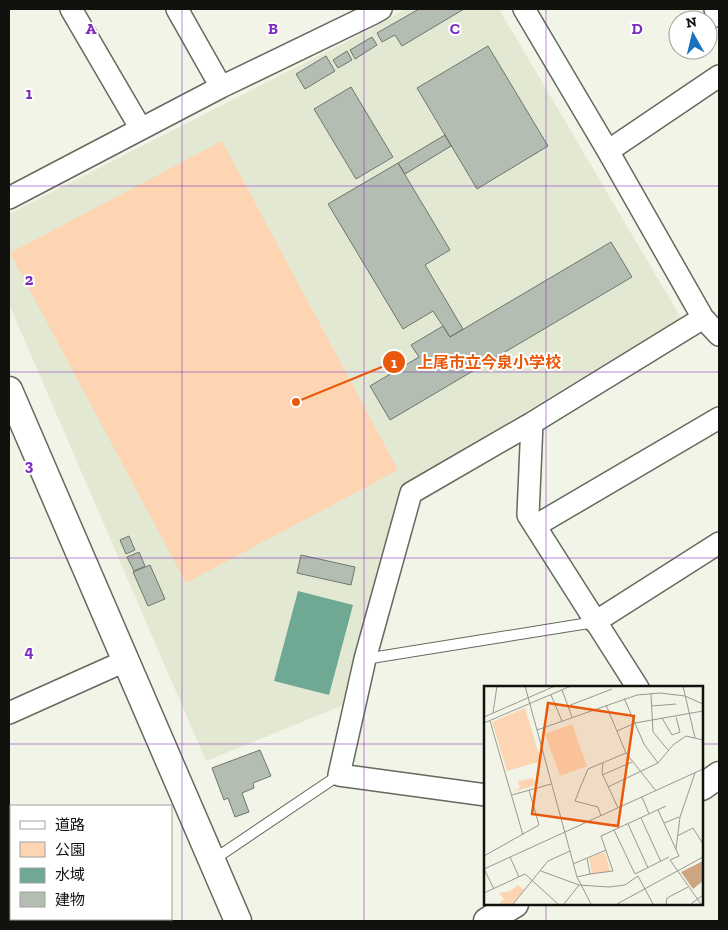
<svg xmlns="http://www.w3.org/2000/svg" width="728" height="930" font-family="'Zilla Slab','Noto Sans JP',serif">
<rect width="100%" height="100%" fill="#f1f4e6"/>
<path fill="#e3e8d3" d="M405 9H499L681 318 402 486 344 705 206 761 9 304V214L375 27Z"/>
<path fill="#fdd5b2" d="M222 141 398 470 186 583 10 253Z"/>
<path fill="#6fa994" d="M298 591 353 605 329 695 274 681Z"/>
<path fill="#b3bdb2" stroke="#6e776d" d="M419 9H464L402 46 395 35 382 42 377 33Z
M372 37 377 45 355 59 350 50Z
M488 46 548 146 477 189 417 88Z
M347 51 352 60 338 68 333 60Z
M326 56 335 71 305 89 296 74Z
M351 87 393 157 356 179 314 109Z
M445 135 451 146 405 174 398 163Z
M398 163 450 250 425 265 463 329 450 337 433 311 403 329 328 204Z
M611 242 632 277 390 420 370 386 419 357 411 345 443 326 450 337Z
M129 536 135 550 126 554 120 540Z
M139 552 145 566 134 571 127 557Z
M301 555 355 567 351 585 297 573Z
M150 565 165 599 148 606 133 572Z
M260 750 271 776 253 783 254 788 242 793 249 812 235 817 228 798 224 800 212 768Z"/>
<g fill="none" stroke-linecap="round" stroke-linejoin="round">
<g stroke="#66695d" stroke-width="12">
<path id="service" d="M365 659 595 622
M213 860 339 775"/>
</g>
<g stroke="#66695d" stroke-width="24">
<path id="minor" d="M71 9 141 129
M177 9 221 87
M524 9 608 151 703 318 719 335
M715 9 719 16
M608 151 719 76
M9 198 221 87 372 14 381 9
M532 423 528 515 638 688
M535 526 719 418
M595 622 719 543
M9 713 125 661
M486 795 339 775 365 659 411 493 532 423 703 318
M9 880 11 886
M26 919 27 921"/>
</g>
<g stroke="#66695d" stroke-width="29">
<path id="tertiary" d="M9 390 238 921
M702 787 719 775
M487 921 515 904"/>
</g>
<use href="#service" stroke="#fff" stroke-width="10"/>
<use href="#minor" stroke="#fff" stroke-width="21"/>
<use href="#tertiary" stroke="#fff" stroke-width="26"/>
</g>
<path fill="none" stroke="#7b2cbf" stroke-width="1" stroke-opacity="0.55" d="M182 9V921M364 9V921M546 9V688M9 186H719M9 372H719M9 558H719M9 744H486M702 744H719M546 904V921"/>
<g transform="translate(484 686)">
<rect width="219" height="219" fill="#f1f4e6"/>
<path d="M41 22 57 75 23 85 8 36ZM88 38 103 80 76 90 61 48ZM49 92 52 99 29 106 36 102 34 95ZM121 166 126 185 108 188 105 172ZM34 199 40 204 28 218H15L20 213 15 207 26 205Z" fill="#fdd5b2"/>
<path d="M219 175V195L209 203 197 186Z" fill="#cda581"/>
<path fill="none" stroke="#979a90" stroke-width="1" d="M41 0 93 191 107 218M199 0 211 52M78 4 88 31M167 8 169 46 184 64M67 9 78 35M140 12 160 58 174 77M122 19 142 67 172 105M84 20 128 3M168 20 192 18M9 27 13 0M0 31 71 0M178 32 188 49 196 46 192 31M6 35 39 149M0 37 87 0M53 44 153 9 176 7 201 10 219 18M133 45 151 37 219 25M119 77 118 87 134 122M118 89 148 76M124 101 174 77 189 59 202 50 219 54M28 109 67 98M158 111 165 128M174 124 195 170 186 174M117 130 114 121 91 115 96 102 104 83 142 67M157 132 177 176M180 137 195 131M144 138 164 182M130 144 151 188 185 171M193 150 209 142 219 158M192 163 196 131 211 87M0 170 55 139 45 104M26 171 35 191M186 174 217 218M89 178 122 164M0 183 219 83M0 183 10 203M57 185 95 199 125 201 141 199 154 190M106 188 129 185 117 150 182 120M154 190 169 218M93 191 106 188 103 172M0 207 41 188 74 218M29 218 64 175 86 165M80 218 95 199M133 218 219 171M182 218 183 212 204 201M207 218 219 209"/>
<path fill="#e8590c" fill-opacity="0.15" stroke="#e8590c" stroke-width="2.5" d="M64 17 150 30 134 140 48 128Z"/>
<rect width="219" height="219" fill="none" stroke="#11120e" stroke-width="2.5"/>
</g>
<g font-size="16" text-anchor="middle" font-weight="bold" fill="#7b2cbf" stroke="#fff" stroke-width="4" stroke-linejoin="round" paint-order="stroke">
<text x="91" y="34">A</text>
<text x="273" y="34">B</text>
<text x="455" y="34">C</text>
<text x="637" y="34">D</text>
<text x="29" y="99">1</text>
<text x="29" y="285">2</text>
<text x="29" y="471">3</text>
<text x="29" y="657">4</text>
</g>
<path fill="none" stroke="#e8590c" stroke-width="2" d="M296 402L394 362"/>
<g fill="#e8590c" stroke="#fff" stroke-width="2">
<circle cx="296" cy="402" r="5"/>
<circle cx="394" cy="362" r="12"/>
</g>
<g font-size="15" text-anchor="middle" font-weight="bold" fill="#fff">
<text x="394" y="368">1</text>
</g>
<g font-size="16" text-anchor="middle" font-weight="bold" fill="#e8590c" stroke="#fff" stroke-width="4" stroke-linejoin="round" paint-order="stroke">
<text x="489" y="368">上尾市立今泉小学校</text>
</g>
<rect width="728" height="930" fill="none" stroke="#11120e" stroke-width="20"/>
<rect x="10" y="805" width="162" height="115" fill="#ffffff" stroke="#a0a09f"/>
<rect x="20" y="821" width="25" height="8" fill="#ffffff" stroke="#a0a09f"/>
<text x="55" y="830" font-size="15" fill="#11120e">道路</text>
<rect x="20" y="842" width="25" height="15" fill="#fdd5b2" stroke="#a0a09f"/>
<text x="55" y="855" font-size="15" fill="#11120e">公園</text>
<rect x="20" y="868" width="25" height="15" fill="#6fa994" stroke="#a0a09f"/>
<text x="55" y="880" font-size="15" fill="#11120e">水域</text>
<rect x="20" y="892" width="25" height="15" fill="#b3bdb2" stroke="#a0a09f"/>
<text x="55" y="905" font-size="15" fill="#11120e">建物</text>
<g transform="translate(693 35) rotate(352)"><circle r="24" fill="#ffffff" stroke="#a0a09f"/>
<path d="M0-4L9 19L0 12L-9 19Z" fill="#1a73c0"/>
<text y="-8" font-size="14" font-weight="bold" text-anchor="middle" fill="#11120e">N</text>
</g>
</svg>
